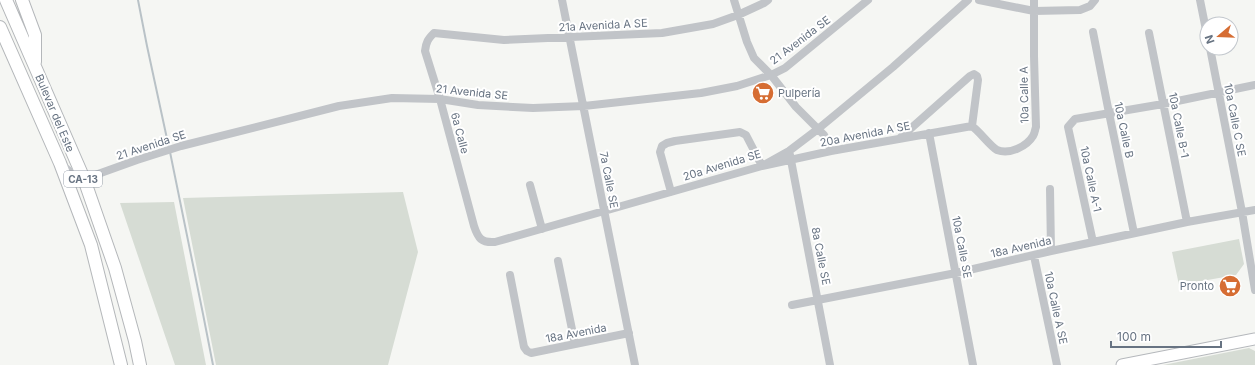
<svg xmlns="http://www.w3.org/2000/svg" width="1255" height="365" font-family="Inter,sans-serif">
<rect width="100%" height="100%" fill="#f5f6f3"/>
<path fill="#d6dcd4" d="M403 192 418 252 388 365H216L183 198Z
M174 202 206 365H175L120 203Z
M1239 239 1244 264 1236 275 1179 285 1172 252Z
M1249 348 1255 351V365H1163Z"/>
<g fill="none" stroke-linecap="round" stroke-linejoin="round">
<path stroke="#b9c2c7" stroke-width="2" d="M138 0 147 46 169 148
M170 152 203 314 213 365"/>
<g stroke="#b5b8bc" stroke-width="13">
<path id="major" d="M1122 365 1255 339"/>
</g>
<g stroke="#b4b7ba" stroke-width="14">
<path id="highway" d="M6 0 84 179 115 268 135 341 140 365
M22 0 35 35V62
M0 27 60 163 91 245 121 365"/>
</g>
<path stroke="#c1c4c8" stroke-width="8" d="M562 0 635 365
M734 0 747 42 754 58 771 75 796 107 824 135 831 151
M768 0 764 3 738 15 713 24 662 33 504 40 434 33C428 39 426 42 425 51L440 99 474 226C478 238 481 243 495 242L762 166 789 151 818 129 893 67 968 0
M979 0 1034 11 1080 10 1090 6 1095 0
M1200 0 1207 35
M1093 32 1109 113 1134 233
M1149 33 1187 222
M1210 48 1242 212 1255 290
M972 126C980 132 990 146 997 150 1010 155 1027 146 1033 136 1035 133 1035 129 1036 127L1034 56V0
M929 133 973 365
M900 138 970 76 974 74 977 76 978 80 972 126
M790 155 830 365
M62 165 78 178 84 179 137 160 181 146 339 106 392 98 440 99 478 105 533 108 584 106 701 93 737 86 771 75 785 68 868 0
M530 185 542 229
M1050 189 1051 251
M671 192 660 152 662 146 667 143 675 141 740 132 746 135 762 166 831 151 972 126
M1093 242 1068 127 1075 119 1163 104 1255 85
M1034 256 1057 365
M558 261 575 344
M510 275 524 347 527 351 531 353 629 333
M792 305 956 273 1051 251 1187 222 1255 210"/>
<use href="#major" stroke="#fff" stroke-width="11"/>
<use href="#highway" stroke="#fff" stroke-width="12"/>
</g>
<defs>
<g id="supermarket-disc" transform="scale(1.15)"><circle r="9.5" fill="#d66d33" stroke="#fff"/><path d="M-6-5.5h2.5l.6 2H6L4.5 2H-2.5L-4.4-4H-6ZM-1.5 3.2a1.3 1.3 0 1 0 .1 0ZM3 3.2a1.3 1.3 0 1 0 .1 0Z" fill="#fff"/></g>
</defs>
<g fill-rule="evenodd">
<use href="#supermarket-disc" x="763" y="93"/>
<use href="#supermarket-disc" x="1230" y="286"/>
</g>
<g text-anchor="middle" stroke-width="4" stroke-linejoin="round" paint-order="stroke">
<rect fill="#fff" stroke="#959da8" stroke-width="1" x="64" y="171" width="38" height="16" rx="3"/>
<g font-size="10" font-weight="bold" fill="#677382">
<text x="83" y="183">CA-13</text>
</g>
<g font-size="11" fill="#677382" stroke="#fff">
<text transform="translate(603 25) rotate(-3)" y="4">21a Avenida A SE</text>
<text transform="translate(800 40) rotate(-37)" y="4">21 Avenida SE</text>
<text transform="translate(472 92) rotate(6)" y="4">21 Avenida SE</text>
<text transform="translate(1024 95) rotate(-91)" y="4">10a Calle A</text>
<text transform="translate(55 113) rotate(67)" y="4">Bulevar del Este</text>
<text transform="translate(1235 120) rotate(79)" y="4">10a Calle C SE</text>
<text transform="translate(1179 125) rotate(79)" y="4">10a Calle B-1</text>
<text transform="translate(1124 130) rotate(78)" y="4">10a Calle B</text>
<text transform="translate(460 133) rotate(75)" y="4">6a Calle</text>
<text transform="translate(865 134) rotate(-11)" y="4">20a Avenida A SE</text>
<text transform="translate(151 145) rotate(-18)" y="4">21 Avenida SE</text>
<text transform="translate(722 165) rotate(-17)" y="4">20a Avenida SE</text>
<text transform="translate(1091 179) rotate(78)" y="4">10a Calle A-1</text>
<text transform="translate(609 180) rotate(79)" y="4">7a Calle SE</text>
<text transform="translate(962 247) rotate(79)" y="4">10a Calle SE</text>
<text transform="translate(1021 247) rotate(-13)" y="4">18a Avenida</text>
<text transform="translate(821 256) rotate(79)" y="4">8a Calle SE</text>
<text transform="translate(1056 308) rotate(78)" y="4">10a Calle A SE</text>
<text transform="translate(576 333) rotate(-11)" y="4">18a Avenida</text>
</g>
<g font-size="11" fill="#677382" stroke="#fff" text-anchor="start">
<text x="778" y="97">Pulpería</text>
<text x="1214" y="290" text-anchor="end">Pronto</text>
</g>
</g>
<g transform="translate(1219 36) rotate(251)"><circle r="19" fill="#ffffff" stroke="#c2c7cd"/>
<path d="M0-3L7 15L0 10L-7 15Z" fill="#d66d33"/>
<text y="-6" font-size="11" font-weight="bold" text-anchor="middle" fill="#677382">N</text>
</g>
<path d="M1111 341v6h110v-6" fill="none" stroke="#677382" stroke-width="2"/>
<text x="1117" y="341" font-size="12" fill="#677382" stroke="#ffffff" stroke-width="3" paint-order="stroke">100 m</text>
</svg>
